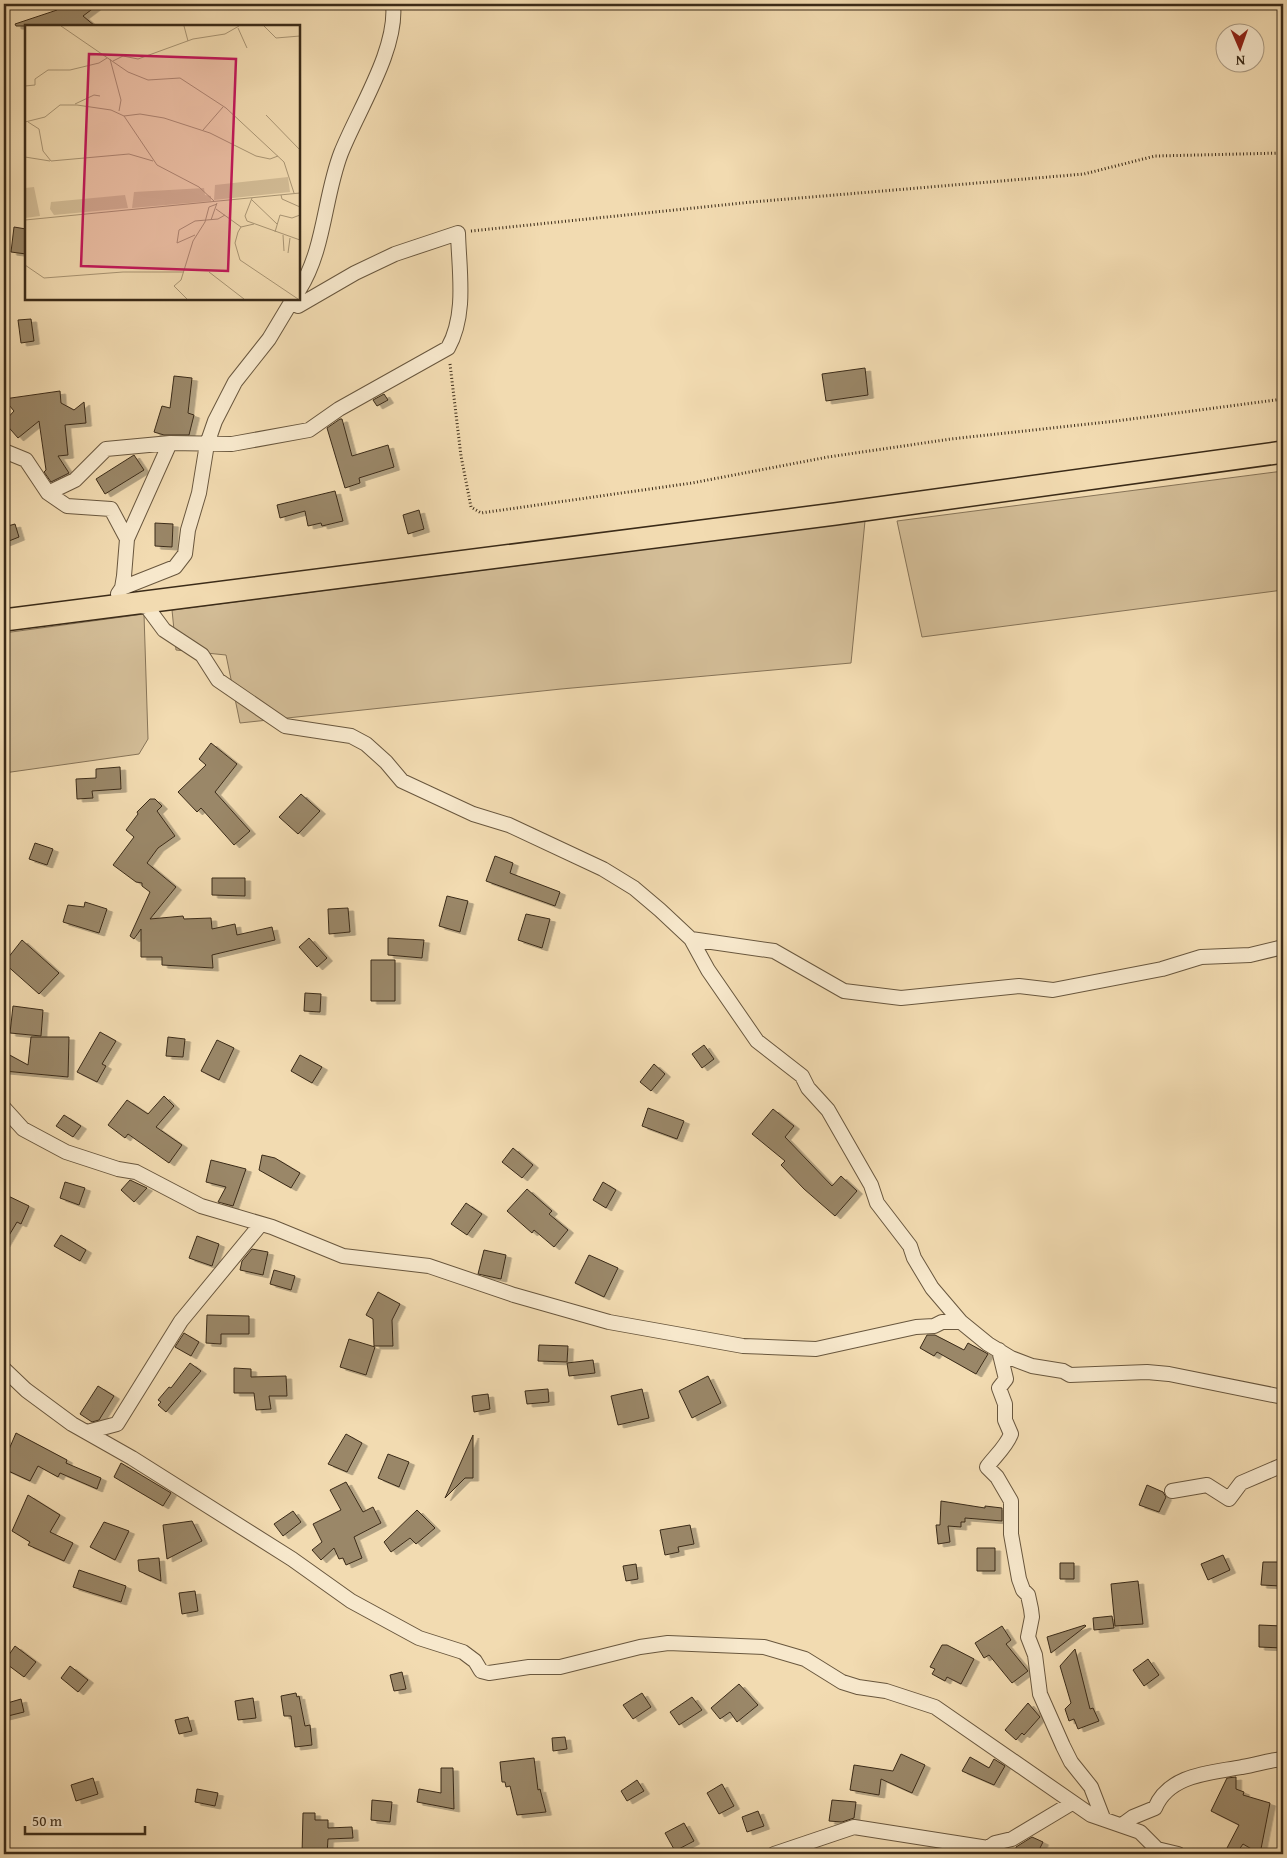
<svg xmlns="http://www.w3.org/2000/svg" width="1287" height="1858" font-family="'Gentium Book Plus',serif">
<defs>
<filter id="shadow"><feDropShadow dx="5.5" dy="3" stdDeviation="0" flood-color="#0004"/></filter>
</defs>
<rect width="100%" height="100%" fill="#f2dbb1"/>
<filter id="stains"><feTurbulence type="fractalNoise" baseFrequency=".004" numOctaves="4"/><feColorMatrix values="0 0 0 0 .2 0 0 0 0 .09 0 0 0 0 .02 0 0 0 .5 -.17"/></filter>
<radialGradient id="worn" r=".72"><stop offset=".6" stop-color="#630" stop-opacity="0"/><stop offset="1" stop-color="#630" stop-opacity=".3"/></radialGradient>
<path fill="#d3bd97" stroke="#877458" d="M1283 471V590L922 637 897 521Z
M865 521 851 663 561 689 240 723 226 655 176 650 172 610Z
M144 614 148 739 139 754 4 773V633Z"/>
<path fill="#9a8768" stroke="#3b2b18" filter="url(#shadow)" d="M53 4H99L83 16 95 26H16L15 24 57 10Z
M14 227 26 229V254L11 252Z
M31 319 34 341 21 343 18 320Z
M865 368 868 395 826 401 822 374Z
M174 376 192 378 188 413 194 415 189 435H164L154 432 162 406 170 408Z
M60 391 61 403 74 410 84 402 86 423 65 425 68 455 58 456 69 473 51 482 44 472 46 470 39 421 18 438 4 422 14 411 4 399Z
M384 394 388 400 377 406 373 400Z
M340 419H342L352 456 388 445 394 467 359 478 360 483 345 488 327 428Z
M134 455 144 470 105 494 96 479Z
M335 491 343 521 322 526 321 523 308 526 305 511 280 518 277 505Z
M419 510 424 529 408 534 403 515Z
M155 523 173 524 172 547 155 546Z
M15 524 19 537 4 543V527Z
M211 743 237 764 215 792 250 831 234 845 201 808 197 812 178 792 206 765 199 759Z
M120 767 121 789 92 791 93 798 77 799 76 779 96 778V769Z
M301 794 320 811 298 834 279 817Z
M150 799H155L162 806 157 811 175 836 158 848 147 863 176 887 150 919 183 916 184 919 211 918 212 929 235 924 237 935 272 927 275 940 212 955 213 968 162 965V957H141V929L134 939 130 936 150 892 142 886V883L136 882 113 865 134 837 126 830 138 814 137 812Z
M35 843 53 849 47 865 29 859Z
M495 856 513 863 510 873 560 892 555 906 486 881Z
M212 878H245V896L212 895Z
M447 896 468 901 460 932 439 926Z
M85 902 107 909 99 933 63 922 68 905 84 907Z
M348 908 350 932 329 934 328 909Z
M526 914 550 919 542 948 518 940Z
M309 938 327 958 317 967 299 947Z
M388 938 424 940 422 958 388 955Z
M22 940 59 973 39 994 4 963Z
M371 960H395V1001H371Z
M305 993 321 994 320 1012 304 1011Z
M13 1006 43 1010 41 1036 10 1033Z
M100 1032 116 1041 102 1064 106 1066 97 1082 77 1072Z
M31 1037H69L68 1077 4 1071V1052L28 1065Z
M168 1037 185 1039 183 1057 166 1056Z
M217 1040 234 1048 219 1080 201 1071Z
M704 1045 714 1059 702 1068 692 1054Z
M300 1055 322 1067 312 1083 291 1071Z
M654 1064 665 1074 651 1091 640 1082Z
M164 1096 174 1106 156 1127 182 1145 169 1163 128 1134 125 1138 108 1125 127 1100 148 1114Z
M648 1108 684 1121 677 1139 642 1126Z
M773 1109 794 1126 785 1137 832 1186 841 1176 857 1191 835 1216 804 1189 781 1165 785 1161 752 1134Z
M64 1115 81 1126 73 1137 56 1126Z
M513 1148 533 1165 522 1178 502 1162Z
M262 1155 275 1158 300 1173 291 1188 259 1170Z
M211 1160 246 1169 233 1206 218 1202 226 1187 206 1182Z
M130 1180 147 1188 134 1202 121 1190Z
M65 1182 85 1188 79 1205 60 1198Z
M603 1182 616 1190 606 1208 593 1200Z
M527 1189 552 1211 549 1214 568 1230 554 1247 534 1230 532 1233 507 1211Z
M4 1194 29 1206 21 1224 17 1222 4 1244Z
M466 1203 482 1214 467 1235 451 1224Z
M61 1235 86 1250 80 1261 54 1246Z
M197 1236 219 1244 212 1266 189 1258Z
M252 1249 268 1252 263 1275 240 1270 242 1261Z
M484 1250 506 1255 501 1279 478 1274Z
M589 1255 618 1268 604 1297 575 1283Z
M274 1270 295 1276 291 1290 270 1284Z
M378 1292 400 1304 392 1320 393 1346H374L373 1319 366 1315Z
M207 1315 249 1316V1334H221V1344L206 1343Z
M184 1333 199 1342 191 1356 175 1347Z
M927 1335H935L964 1350 968 1343 988 1354 976 1374 937 1352 934 1356 920 1348Z
M349 1339 375 1347 366 1375 340 1367Z
M539 1345 568 1346 567 1362 538 1361Z
M593 1360 595 1373 569 1376 567 1363Z
M190 1363 201 1371 166 1412 158 1405 161 1402 158 1400 169 1387 171 1388Z
M234 1368 251 1369V1377L286 1376 287 1396H269L271 1409 256 1410 254 1393H234Z
M708 1376 721 1403 692 1418 679 1391Z
M98 1386 114 1396 99 1420 92 1422 80 1414Z
M548 1389 549 1402 527 1404 525 1391Z
M642 1389 649 1418 618 1425 611 1396Z
M488 1394 490 1409 474 1412 472 1396Z
M16 1433 67 1460 66 1463 101 1478 97 1489 60 1473 58 1477 38 1466 30 1481 4 1469V1461Z
M346 1434 362 1443 347 1472 328 1464Z
M473 1435V1478H465L445 1498Z
M388 1454 409 1462 399 1487 378 1478Z
M121 1463 171 1493 163 1506 114 1477Z
M346 1482 363 1512 373 1507 381 1523 354 1537 362 1558 346 1565 343 1558 339 1559 334 1548 321 1560 312 1550 322 1542 313 1524 341 1510 330 1490Z
M1147 1485 1163 1492 1166 1497 1159 1512 1139 1505Z
M28 1495 60 1515 50 1532 73 1543 64 1561 28 1545 30 1542 12 1531Z
M941 1501 985 1508V1506L1002 1508V1521L965 1518V1522H961V1527L948 1526 950 1542 938 1544 936 1525H940Z
M417 1510 435 1528 416 1544 410 1538 391 1552 384 1542Z
M293 1511 301 1522 283 1536 274 1524Z
M192 1521 202 1541 167 1559 163 1525Z
M104 1522 129 1531 115 1560 90 1547Z
M690 1525 694 1544 678 1547 679 1552 665 1555 660 1530Z
M977 1548H995V1571H977Z
M1223 1555 1230 1570 1208 1580 1201 1564Z
M159 1558 161 1581 139 1571 138 1560Z
M1263 1562H1283L1281 1586 1261 1585Z
M1060 1563H1074V1579H1060Z
M636 1564 638 1579 626 1581 623 1566Z
M79 1570 126 1586 121 1602 73 1587Z
M1138 1581 1143 1624 1115 1626 1111 1584Z
M195 1591 198 1611 182 1614 179 1593Z
M1112 1616 1114 1628 1094 1630 1093 1618Z
M1085 1625 1086 1626 1051 1653 1047 1637Z
M1259 1625 1282 1626V1648L1259 1647Z
M1002 1626 1011 1640 1006 1644 1028 1671 1012 1683 989 1655 984 1658 975 1643Z
M942 1645H947L974 1659 961 1684 947 1677 945 1681 932 1674 935 1669 930 1667Z
M15 1646 36 1662 24 1677 4 1662Z
M1075 1649 1090 1709 1093 1708 1099 1721 1078 1729 1074 1719 1069 1721 1065 1709 1071 1703 1060 1666Z
M1148 1659 1159 1675 1144 1686 1133 1670Z
M70 1666 88 1680 78 1692 61 1678Z
M402 1672 406 1689 394 1691 390 1675Z
M739 1684 758 1705 737 1722 730 1712 720 1719 711 1708Z
M296 1693 297 1697 299 1696 305 1726 310 1725 312 1745 295 1747 291 1716H284L281 1696Z
M642 1693 651 1707 633 1719 623 1705Z
M692 1697 702 1710 679 1725 670 1712Z
M253 1698 256 1718 238 1720 235 1701Z
M21 1699 24 1712 4 1717V1704Z
M1028 1703 1040 1717 1024 1735 1022 1733 1016 1740 1005 1730Z
M188 1717 192 1731 179 1734 175 1720Z
M565 1737 567 1749 553 1751 552 1738Z
M901 1754 925 1765 912 1793 881 1779 879 1795 850 1790 854 1765 893 1771Z
M970 1757 989 1768 994 1759 1005 1766 994 1785 962 1771Z
M534 1758 538 1790 540 1789 546 1812 517 1815 510 1786 506 1787 505 1782H502L500 1762Z
M441 1768H453L454 1809 417 1802 419 1789 441 1793Z
M1236 1777V1789L1244 1792 1243 1795 1270 1803 1260 1854 1243 1844 1236 1854 1227 1848 1239 1825 1211 1811 1227 1778Z
M93 1778 98 1794 76 1801 71 1785Z
M637 1780 644 1791 627 1801 621 1791Z
M722 1784 734 1806 719 1814 707 1793Z
M197 1789 218 1793 215 1806 195 1802Z
M372 1800 392 1802 390 1822 371 1820Z
M832 1800 856 1802 854 1818 842 1822 829 1821Z
M758 1811 764 1826 747 1832 742 1817Z
M303 1813H315V1820H328V1828L352 1827 353 1838 328 1839 327 1854H302Z
M684 1823 694 1841 675 1851 665 1833Z
M1032 1837 1043 1842 1037 1854H1016V1847Z"/>
<g fill="none" stroke-linecap="round" stroke-linejoin="round">
<g stroke="#69573e" stroke-width="16">
<path id="street" d="M299 290C325 249 324 197 341 153 358 110 398 49 393 4
M4 451 26 460 48 493 67 506 111 509 127 539
M48 493 75 480 106 449 170 443 232 444 309 430 339 409 448 348C467 314 459 271 458 233L395 254 355 273 298 306 291 302
M122 588 175 567 185 554 188 530 199 493 207 444 215 421 235 382 269 339 293 299
M118 594 122 588 124 576 127 539 170 443
M136 605 147 607 164 630 202 655 218 680 285 726 351 736 366 744 386 762 402 781 473 814 509 825 603 869 634 888 660 910 691 939 708 970 757 1041 802 1076 808 1088 828 1110 871 1185 877 1203 910 1246 914 1258 932 1288 961 1322
M691 939 774 951 844 991 901 998 1019 986 1053 990 1162 969 1201 957 1250 955 1283 947
M4 1108 23 1129 66 1152 118 1169 136 1172 201 1206 272 1227 343 1256 429 1266 514 1295 609 1322 743 1346 816 1349 916 1327 934 1326 942 1322H961L988 1344 1011 1358 1032 1366 1063 1371 1070 1375 1147 1372 1169 1374 1283 1397
M999 1350 1006 1379 999 1388 1005 1404V1420L1011 1434C1006 1447 995 1456 987 1467L997 1477 1011 1501V1534L1019 1579 1023 1590 1028 1595 1031 1609 1032 1617 1028 1637 1035 1655 1040 1694 1063 1746 1071 1762 1091 1787 1103 1818
M4 1369 26 1390 72 1424 132 1458 292 1559 351 1601 419 1638 463 1652 475 1661 481 1671 489 1673 529 1667H560L640 1647 668 1643 764 1647 805 1659 842 1682 858 1687 886 1691 935 1707 1091 1815 1140 1832 1157 1849 1178 1854
M87 1432 117 1424 181 1321 261 1224
M1172 1491 1207 1485 1229 1499 1241 1483 1283 1465
M1122 1825 1133 1817 1155 1808C1169 1774 1211 1773 1242 1767 1256 1765 1269 1760 1283 1759
M774 1854 854 1827 988 1848 995 1843 1012 1839 1072 1803"/>
</g>
<g stroke="#3b2b18" stroke-width="24">
<path id="primary" d="M4 620 835 514 1283 452"/>
</g>
<path stroke="#3b2b18" stroke-width="3" stroke-dasharray="1 2.5" stroke-linecap="butt" d="M471 231 752 202 1084 174 1155 156 1283 153
M450 364 461 456 471 507 481 513 692 483 828 457 951 439 1116 421 1283 399"/>
<use href="#street" stroke="#f7e8cc" stroke-width="14"/>
<use href="#primary" stroke="#f2dbb1" stroke-width="21"/>
</g>
<g transform="translate(25 25)">
<rect width="275" height="275" fill="#f2dbb1"/>
<path d="M263 152 265 167 189 175 190 160ZM9 162 15 191 0 193V163ZM179 163 180 170 186 171V176L107 183 109 167ZM100 170 103 183 29 190 25 184 26 177Z" fill="#d3bd97"/>
<path fill="none" stroke="#a99574" stroke-width="1" d="M36 1 103 47 123 55 155 53 201 83 259 137 269 168M159 1 163 16M239 1 251 13 275 11M213 3 222 23M85 34 96 75 94 86M88 36 98 31 113 34 168 14 200 9 214 1M0 61 10 60V54L23 45H45L74 38 82 33M50 79 69 70 75 71M241 90 275 125M99 91 132 140 174 162 189 176M0 97 20 92 35 80H52L86 85 99 91 115 89 139 93 185 108 231 131 245 134 253 131M3 97 14 104 18 126 26 136 104 129 128 136M178 105 198 82M0 132 25 136M256 170 257 174 275 182M227 173 220 191 222 196 275 215M227 175 252 199M191 184 216 202M0 195 275 168M186 195 192 178M229 199 216 202 213 207 210 218 215 235 273 274M250 207 255 190 267 193 275 190M170 210 152 218 154 205 170 196 193 194 200 190M258 210 259 226M263 228 265 213M0 240 19 253 98 247H159M184 247 219 274M162 274 149 261 156 255 168 216 180 197 184 182 192 179"/>
<path fill="#c2185b" fill-opacity="0.15" stroke="#c2185b" stroke-width="2.5" d="M64 29 211 34 203 246 56 241Z"/>
<rect width="275" height="275" fill="none" stroke="#3b2b18" stroke-width="2.5"/>
</g>
<rect width="1287" height="1858" fill="none" stroke="#f2dbb1" stroke-width="20"/>
<rect x="5" y="5" width="1277" height="1848" fill="none" stroke="#3b2b18" stroke-width="2.5"/>
<rect x="10" y="10" width="1267" height="1838" fill="none" stroke="#3b2b18"/>
<g transform="translate(1240 48) rotate(178)"><circle r="24" fill="#f7e8cc" stroke="#ac9c84"/>
<path d="M0-4L9 19L0 12L-9 19Z" fill="#8f2418"/>
<text y="-8" font-size="14" font-weight="bold" text-anchor="middle" fill="#3b2b18">N</text>
</g>
<path d="M25 1826v8h120v-8" fill="none" stroke="#3b2b18" stroke-width="2.5"/>
<text x="32" y="1826" font-size="15" fill="#3b2b18" stroke="#f7e8cc" stroke-width="4" paint-order="stroke">50 m</text>
<rect width="100%" height="100%" filter="url(#stains)"/>
<rect width="100%" height="100%" fill="url(#worn)"/>
</svg>
